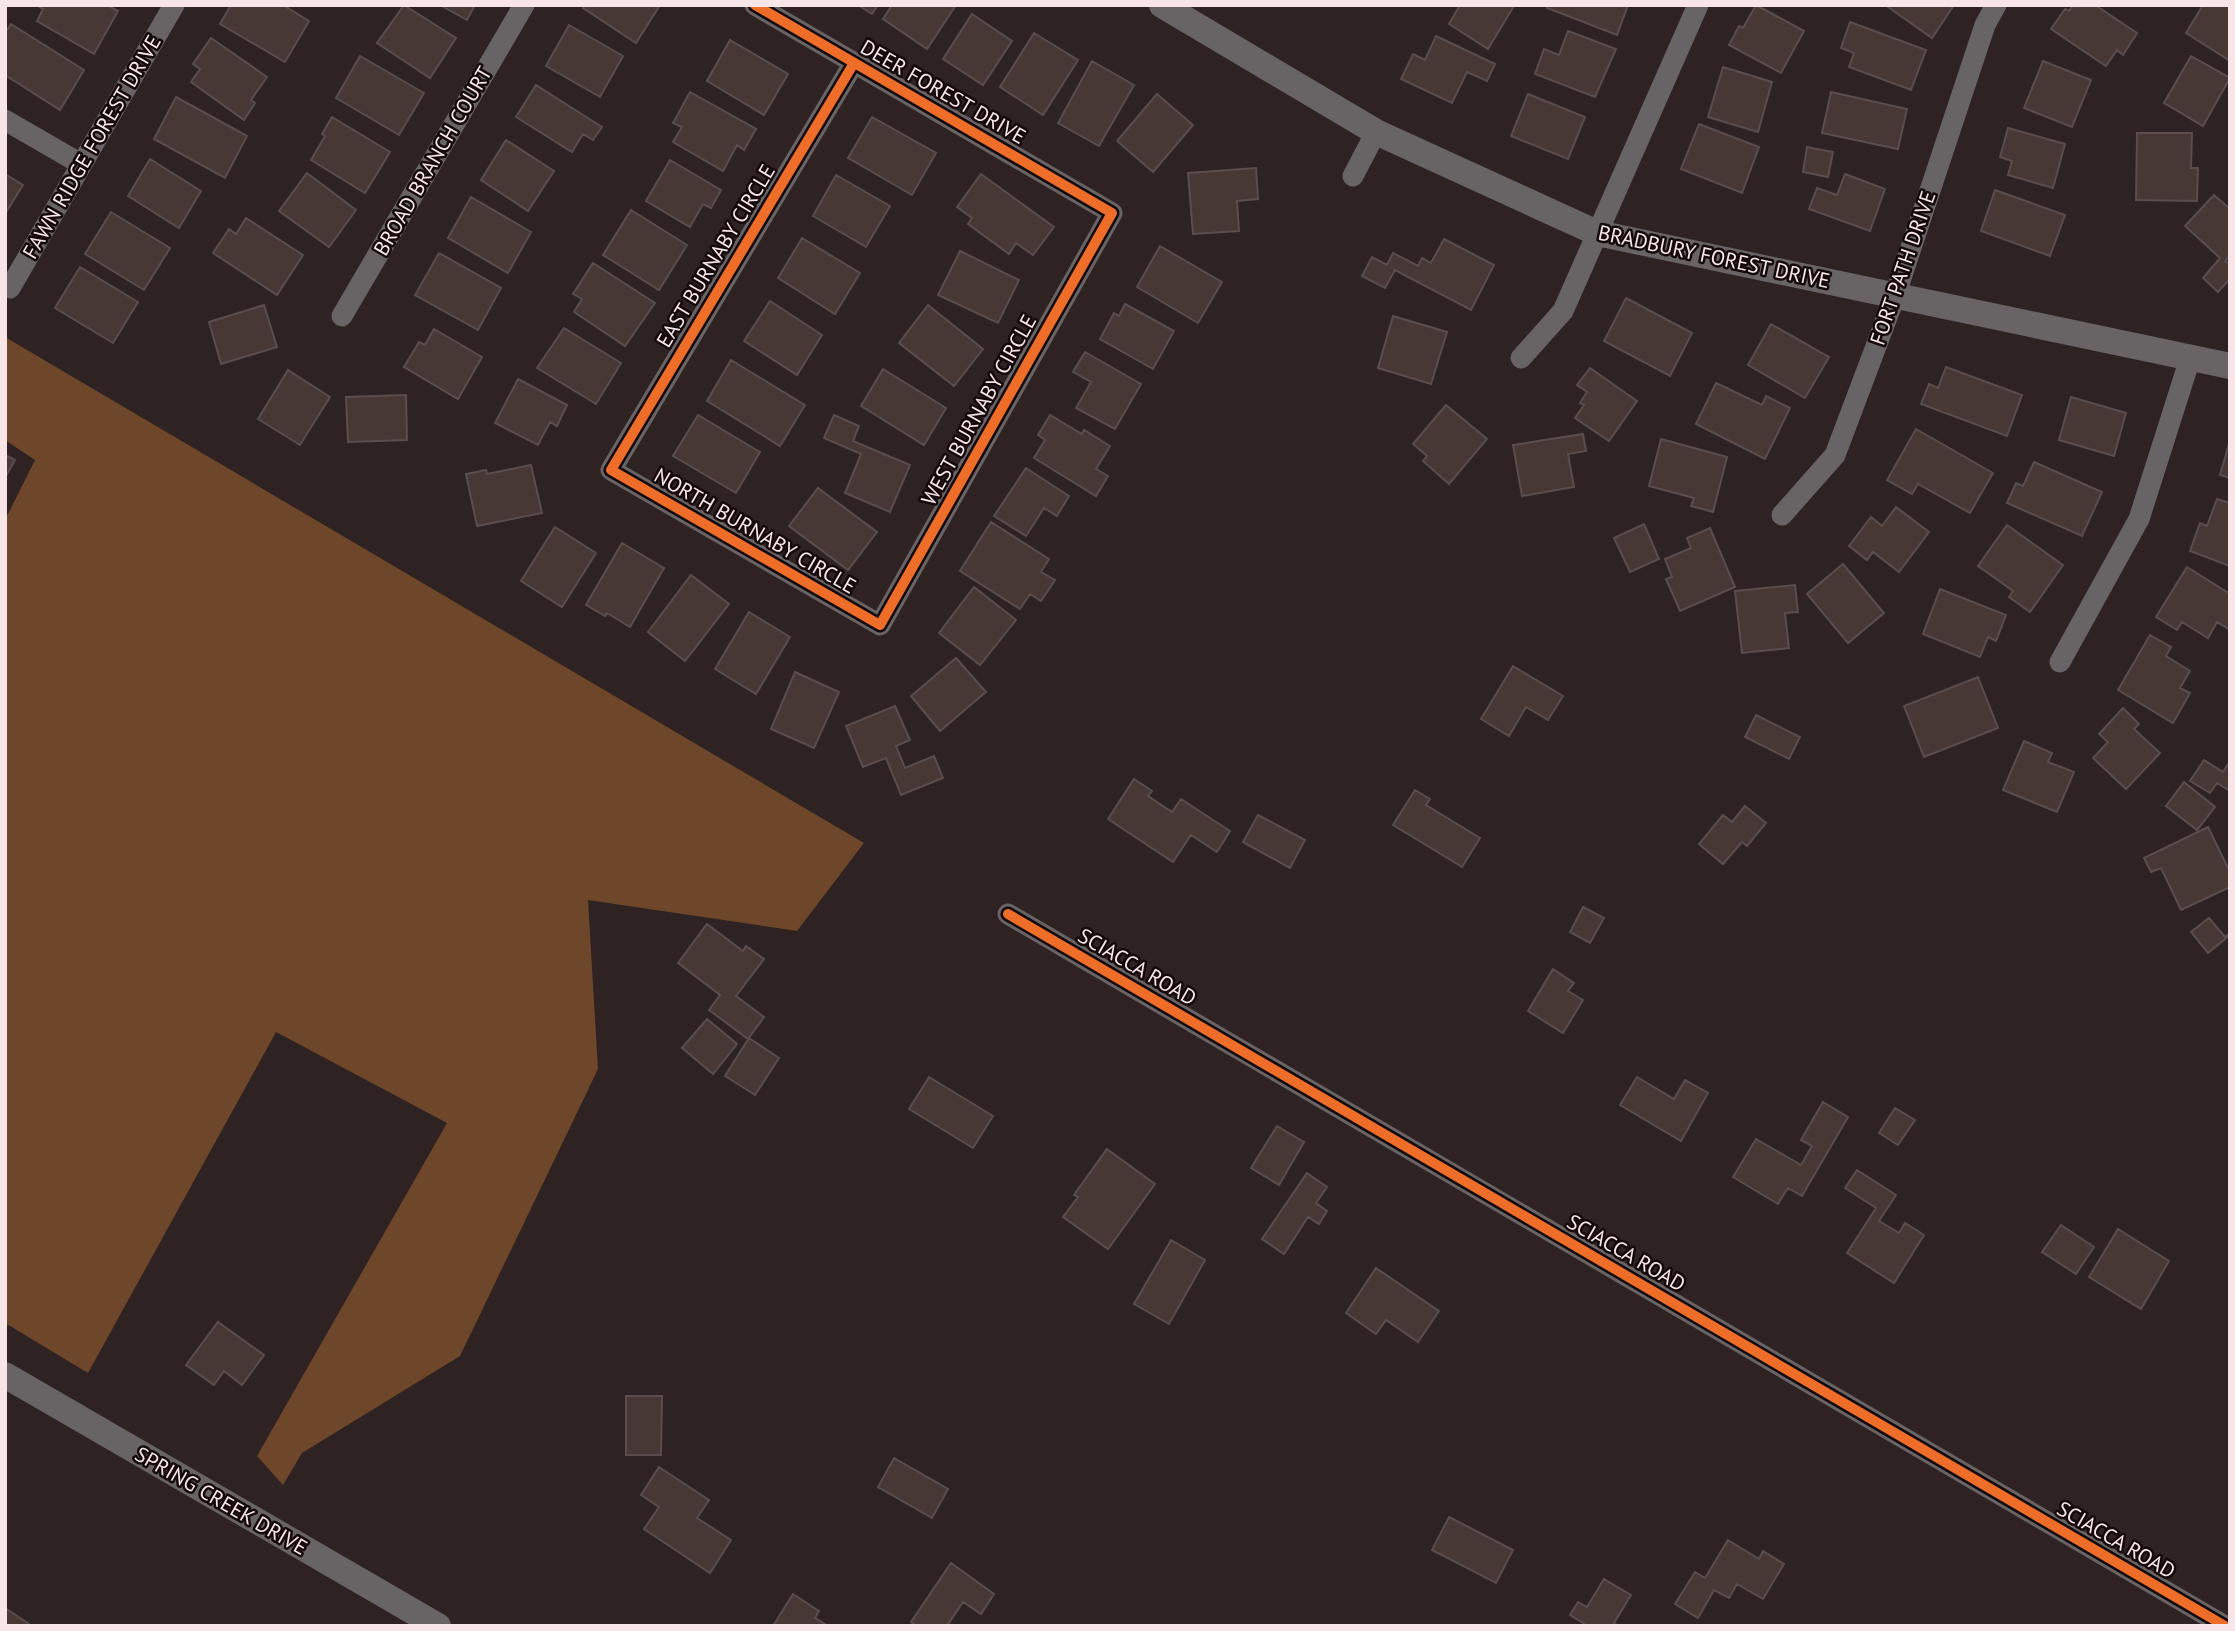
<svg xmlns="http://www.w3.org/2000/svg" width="2235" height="1631" font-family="'PT Sans',sans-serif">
<rect width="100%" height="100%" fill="#2e2223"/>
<path fill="#6e462a" d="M5 337 864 843 797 931 588 900 598 1069 460 1356 302 1453 283 1485 257 1456 447 1123 276 1032 88 1373 5 1323V520L35 460 5 440Z"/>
<path fill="#473836" stroke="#594e4d" stroke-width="2" d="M36 5H107L118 11 94 54 37 21 43 9Z
M231 5H283L309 21 285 62 220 24Z
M404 5 456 38 430 78 377 43Z
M440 5H475L467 20Z
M585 5H660L636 43 583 8Z
M858 5H878L872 14Z
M892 5H956L927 49 883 19Z
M1460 5H1513L1514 6 1488 49 1449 24Z
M1548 5H1628L1617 35 1547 8Z
M1756 5 1804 31 1781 73 1729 45 1739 26 1743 28Z
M1889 5H1954L1932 38 1888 7Z
M2073 5H2095L2137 33 2123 55 2117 50 2106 66 2051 29 2065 9 2069 11Z
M2203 5H2230V61L2186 33Z
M972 14 1012 41 983 85 943 59Z
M1850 22 1926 50 1911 90 1849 67 1854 53 1841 48Z
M11 24 84 70 60 110 5 75V33Z
M569 25 623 56 600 97 546 66Z
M1568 31 1616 49 1595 97 1535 74 1544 49 1559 55Z
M1034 33 1078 60 1043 115 1000 87Z
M1436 36 1495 64 1487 81 1467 72 1452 103 1401 79 1413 54 1425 60Z
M211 38 267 77 251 100 255 103 244 120 191 82 200 69 193 64Z
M730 40 788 74 764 115 707 81Z
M360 56 424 93 399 135 336 98Z
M2191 56 2230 78 2203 126 2164 103Z
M1092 61 1134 85 1099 146 1058 123Z
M2043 61 2091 80 2072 127 2024 108Z
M1723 67 1772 82 1758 132 1708 117Z
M536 85 602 127 593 140 583 134 572 152 516 117Z
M690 92 756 129 744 150 737 145 723 171 673 142 682 127 673 123Z
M1831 92 1907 109 1898 149 1822 133Z
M1157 94 1193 125 1153 172 1117 141Z
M1528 94 1585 117 1568 159 1511 136Z
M176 97 247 136 225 178 154 139Z
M332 117 390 152 365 193 311 160 325 136 322 134Z
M872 117 936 153 912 195 848 158Z
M1699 124 1759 147 1742 193 1681 169Z
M2008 128 2065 144 2053 188 2008 175 2012 161 2000 157Z
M2137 133H2192L2191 168H2198L2197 201 2136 200Z
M506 140 554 171 528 211 481 180Z
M1807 147 1833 152 1828 177 1803 172Z
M150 159 201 191 179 228 128 196Z
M670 160 721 190 711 208 703 204 690 227 646 201Z
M1256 168 1258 199 1237 201 1239 231 1193 234 1188 173Z
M307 173 356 210 329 247 279 211Z
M5 174 23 185 5 214Z
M981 174 1054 227 1033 255 1016 243 1009 254 968 224 972 218 957 207Z
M1845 174 1885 189 1870 231 1809 209 1817 188 1837 195Z
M836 175 890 206 866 247 813 216Z
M1995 190 2065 215 2050 256 1981 231Z
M2214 195 2230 209V256L2225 261 2230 265V282L2228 281 2218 292 2203 278 2220 258 2185 226Z
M471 197 531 232 508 273 448 238Z
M631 210 687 245 659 290 603 255Z
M111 212 170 248 144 290 85 254Z
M246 218 303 255 277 295 213 253 229 229 236 234Z
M802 238 860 273 835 314 778 278Z
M1444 239 1494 265 1471 310 1395 270 1385 288 1362 276 1372 257 1387 265 1393 253 1418 266 1422 258 1431 263Z
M1160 246 1222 282 1198 323 1137 287Z
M960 251 1019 280 998 323 938 295Z
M439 253 501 288 478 330 415 295Z
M593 263 655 303 625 346 574 312 582 299 573 294Z
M80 267 138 302 113 343 55 308Z
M1626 298 1692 333 1670 376 1604 341Z
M770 301 822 335 797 375 744 341Z
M1125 304 1174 331 1153 369 1100 339 1114 313 1119 316Z
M264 305 277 347 221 364 209 322Z
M928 305 983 349 954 386 899 343Z
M1393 316 1447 332 1431 384 1378 368Z
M1771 324 1829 357 1805 398 1748 365Z
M564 328 621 363 596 404 537 368Z
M434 329 482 357 458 399 404 367 419 342 425 345Z
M1085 352 1141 384 1115 429 1076 408 1091 382 1073 372Z
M731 360 805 405 780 446 707 401Z
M1946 367 2022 395 2007 436 1921 404 1929 384 1938 388Z
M1590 368 1637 401 1609 441 1575 418 1584 405 1580 403 1587 392 1577 385Z
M883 369 946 408 924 445 861 406Z
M288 370 330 397 300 445 258 419Z
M518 379 567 405 557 426 550 422 538 445 495 423Z
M1716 383 1762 405 1766 396 1790 408 1765 459 1696 424Z
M406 395 407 440 348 442 346 397Z
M2071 397 2126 413 2114 456 2059 440Z
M1446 405 1487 439 1449 484 1423 461 1427 456 1413 444Z
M698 415 760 452 736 493 673 456Z
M834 415 859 426 853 441 910 465 890 512 845 493 861 454 824 438Z
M1050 415 1082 434 1084 430 1110 446 1096 469 1108 476 1096 496 1034 458 1045 440 1038 435Z
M1916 429 1993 473 1970 513 1918 484 1912 494 1887 480Z
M1583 434 1586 451 1568 454 1574 487 1522 496 1513 445Z
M1661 439 1727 457 1713 512 1691 506 1694 498 1649 486Z
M2230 440V478L2220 475Z
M5 455 15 460 5 478Z
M2034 462 2102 492 2082 536 2007 503 2016 483 2023 486Z
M531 465 542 513 477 526 466 474 486 470 487 474Z
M1026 468 1069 496 1057 516 1044 508 1026 536 994 516Z
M818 488 877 532 848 570 789 526Z
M2217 499 2230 503V566L2190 551 2200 523 2207 526Z
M1896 507 1929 532 1899 572 1873 552 1867 560 1849 546 1871 517 1882 526Z
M991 522 1049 559 1041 572 1055 580 1041 601 1030 594 1020 609 960 571Z
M1644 524 1659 559 1630 572 1614 538Z
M2007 525 2063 565 2030 612 2009 597 2013 591 1978 566Z
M555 527 596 553 562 607 521 581Z
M1710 528 1735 587 1680 611 1666 579 1672 577 1665 559 1691 548 1687 538Z
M622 543 664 568 630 627 607 613 605 616 586 605Z
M1843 564 1884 613 1848 643 1807 594Z
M2187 567 2230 594V630L2217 622 2208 638 2182 622 2177 630 2156 617Z
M691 575 729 604 685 661 648 632Z
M1795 585 1798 612 1785 613 1789 648 1742 653 1735 591Z
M974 587 1016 620 980 665 939 633Z
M1940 589 2006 615 1996 641 1988 637 1980 657 1923 634Z
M749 612 790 637 756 694 715 669Z
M2150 635 2171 647 2166 656 2190 671 2180 688 2190 693 2173 723 2118 690Z
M956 658 986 692 940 731 911 696Z
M1513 666 1563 696 1548 720 1526 707 1509 736 1481 719Z
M795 672 839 692 814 748 771 729Z
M1978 677 1998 728 1924 757 1904 706Z
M895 706 910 740 896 746 905 768 934 756 943 778 901 795 886 758 863 767 846 726Z
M2123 708 2139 724 2134 729 2160 753 2126 789 2093 758 2108 742 2099 734Z
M1756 715 1800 737 1789 759 1745 737Z
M2024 741 2052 753 2048 762 2074 772 2057 812 2003 790Z
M2204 760 2223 772 2230 761V791L2217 783 2210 793 2190 781Z
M1134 779 1152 791 1148 796 1172 812 1181 799 1230 831 1217 852 1191 835 1173 862 1108 819Z
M2184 782 2215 807 2197 830 2166 806Z
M1415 790 1430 799 1426 805 1480 838 1462 867 1393 825Z
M1745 806 1766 823 1747 846 1742 842 1723 864 1699 844 1723 815 1732 822Z
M1258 815 1305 840 1290 868 1243 842Z
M2208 827 2230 872V887L2181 910 2161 868 2151 872 2144 858Z
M1583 907 1604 918 1590 943 1570 932Z
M2209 918 2225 937 2230 933V935L2208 953 2191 932Z
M707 924 743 951 746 946 764 959 736 996 764 1017 748 1039 709 1010 720 995 678 963Z
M1553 969 1574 983 1568 991 1583 1000 1563 1033 1528 1011Z
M707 1019 737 1044 713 1074 682 1048Z
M749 1038 779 1058 755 1095 725 1076Z
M929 1077 993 1116 973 1148 909 1109Z
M1637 1077 1674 1099 1685 1080 1708 1093 1681 1141 1620 1105Z
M1823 1102 1848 1117 1802 1196 1788 1188 1778 1204 1733 1177 1756 1139 1801 1165 1812 1146 1801 1140Z
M1895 1108 1915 1120 1898 1145 1879 1133Z
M1277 1126 1304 1142 1279 1185 1251 1168Z
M1107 1149 1155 1184 1108 1249 1063 1217 1078 1197 1074 1195Z
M1857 1170 1896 1195 1879 1221 1899 1233 1905 1223 1924 1235 1894 1283 1847 1253 1876 1208 1845 1188Z
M1307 1173 1327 1187 1316 1203 1327 1211 1319 1224 1308 1217 1284 1254 1262 1239Z
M2061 1225 2094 1247 2076 1274 2042 1252Z
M2118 1229 2169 1261 2141 1309 2089 1277Z
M1171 1240 1205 1260 1169 1324 1134 1304Z
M1376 1268 1439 1311 1418 1342 1386 1320 1376 1334 1346 1313Z
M218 1322 264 1355 242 1385 224 1371 214 1385 186 1365Z
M626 1396H662L661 1455H626Z
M894 1458 948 1489 932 1518 878 1487Z
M659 1467 709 1500 697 1518 731 1540 710 1573 644 1529 659 1507 641 1495Z
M1449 1517 1513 1550 1496 1583 1432 1550Z
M1728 1540 1759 1559 1763 1551 1784 1564 1763 1599 1737 1584 1729 1598 1714 1590 1698 1618 1675 1604 1695 1572 1705 1578Z
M951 1563 994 1594 981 1614 963 1602 947 1626H916L911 1622Z
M1604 1579 1631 1595 1614 1623 1619 1626H1588L1570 1615 1578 1602 1587 1607Z
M793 1594 819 1611 815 1618 828 1626H773Z
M5 1608 32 1626H5Z"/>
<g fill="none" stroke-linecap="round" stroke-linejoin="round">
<path stroke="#686364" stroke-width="21" d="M755 5 1112 213 880 625 611 470 854 63
M5 120 81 164
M1353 176 1376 132
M10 288 174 5
M342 316 524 5
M1521 358 1563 311 1698 5
M1782 515 1835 455 1895 296 1985 25 1996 5
M2060 662 2139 519 2188 365 2180 355
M1008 914 2225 1626"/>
<path stroke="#686364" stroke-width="26" d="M1162 5 1376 132 1597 233 2230 366
M5 1375 438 1626"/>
<g stroke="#14090b" stroke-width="15">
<path id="cycleway" d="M755 5 1112 213 880 625 611 470 854 63
M1008 914 2225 1626"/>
</g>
<use href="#cycleway" stroke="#ee6e29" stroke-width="10"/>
</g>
<g text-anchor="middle" stroke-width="5" stroke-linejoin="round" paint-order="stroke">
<g font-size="21" fill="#f7e5e7" stroke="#14090b">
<text transform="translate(943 92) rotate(30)" y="7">DEER FOREST DRIVE</text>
<text transform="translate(92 147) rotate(-60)" y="7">FAWN RIDGE FOREST DRIVE</text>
<text transform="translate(433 161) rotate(-60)" y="7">BROAD BRANCH COURT</text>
<text transform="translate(716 256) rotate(-59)" y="7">EAST BURNABY CIRCLE</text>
<text transform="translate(1714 257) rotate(12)" y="7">BRADBURY FOREST DRIVE</text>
<text transform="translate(1903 268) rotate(-71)" y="7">FORT PATH DRIVE</text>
<text transform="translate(979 410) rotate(-61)" y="7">WEST BURNABY CIRCLE</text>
<text transform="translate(755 531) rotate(30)" y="7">NORTH BURNABY CIRCLE</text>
<text transform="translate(1137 967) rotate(30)" y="7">SCIACCA ROAD</text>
<text transform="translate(1626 1253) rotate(30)" y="7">SCIACCA ROAD</text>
<text transform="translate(221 1501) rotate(30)" y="7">SPRING CREEK DRIVE</text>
<text transform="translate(2116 1540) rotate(30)" y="7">SCIACCA ROAD</text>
</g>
</g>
<rect width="2235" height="1631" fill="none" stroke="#f7e5e7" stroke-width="14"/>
</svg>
